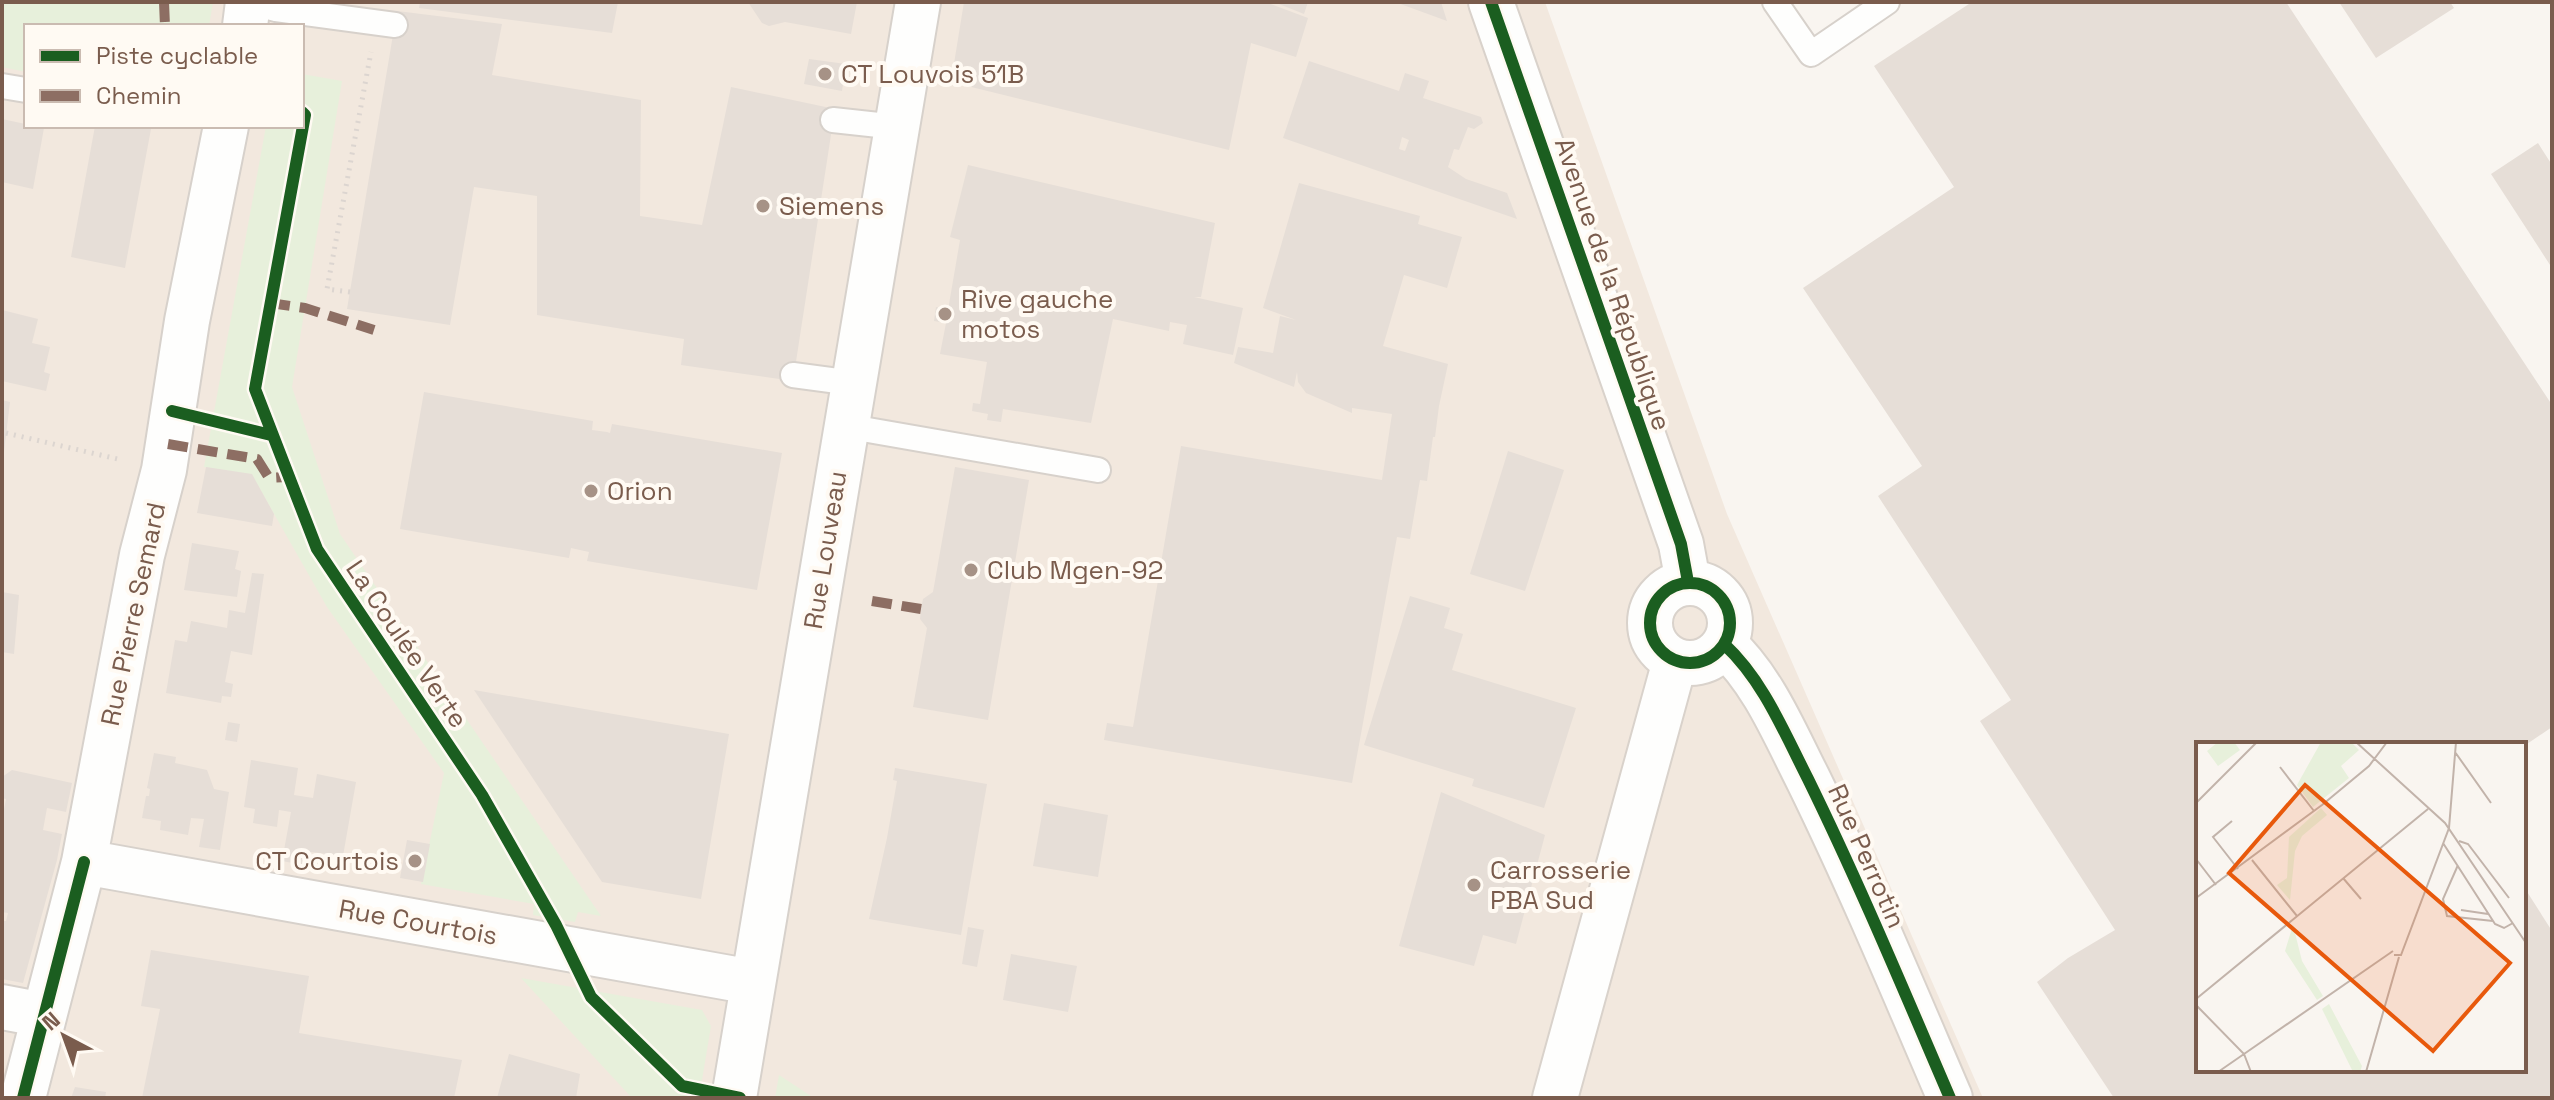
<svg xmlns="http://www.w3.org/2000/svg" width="2554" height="1100" font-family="'Space Grotesk',sans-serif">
<rect width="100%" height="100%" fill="#f9f5f0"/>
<path fill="#f2e8de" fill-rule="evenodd" d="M2 2H1545L1727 514 1983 1098H2ZM26 26H302V126H26Z"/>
<path fill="#e7f0db" d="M2 2H213L209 26H26V72L2 67Z
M302 74 342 81 292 387 340 534 601 916 578 912 575 922 533 915 534 904 421 884 444 773 327 607 252 475 204 467 266 126H302Z
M521 978 702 1010 711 1026 699 1098H632Z
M779 1075 814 1098H775Z"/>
<path fill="#e6ded7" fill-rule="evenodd" d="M420 2H618L612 33 419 8Z
M748 2H857L851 34 785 22 769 26 762 23Z
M964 2H1265L1308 18 1296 57 1251 43 1229 150 951 82Z
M1274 2H1308L1304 14Z
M1395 2H1441L1447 21Z
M1972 2H2286L2552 405V727L2524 746V744H2198V1070H2524V887L2552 931V1098H2114L2037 982 2068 958 2115 930 1980 721 2011 700 1878 496 1922 466 1803 288 1954 187 1874 66Z
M2339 2H2450L2454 8 2376 58Z
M397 11 502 24 492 75 641 100 640 216 702 225 731 87 835 109 793 381 681 365 684 339 537 315V196L474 187 450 325 347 309Z
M809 59 846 64 842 91 804 84Z
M1309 61 1399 91 1405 73 1429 81 1423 98 1481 117 1483 123 1474 129 1468 127 1459 150 1454 149 1448 167 1466 179 1507 193 1517 219 1283 138ZM1402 137 1409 140 1405 151 1399 149Z
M2 119 44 128 33 189 2 182Z
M95 126H133L151 129 125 268 71 257Z
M2538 143 2552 165V268L2491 174Z
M968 165 1215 223 1201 297H1194L1243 308 1233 355 1183 344 1187 325 1170 322 1169 331 1113 319 1091 423 1003 409 1001 422 987 420 988 414 972 411 973 403 980 404 987 362 940 354 946 323 934 321 936 307 948 310 960 240 950 237Z
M1299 183 1420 216 1418 224 1462 237 1447 288 1404 275 1383 346 1448 364 1439 406 1435 437H1433L1427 481 1420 480 1410 539 1397 537 1352 783 1104 740 1107 723 1133 727 1181 446 1382 480 1392 414 1352 408V413L1306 393 1298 382 1297 372 1294 387 1234 363 1238 347 1273 353 1280 316 1296 320 1263 308Z
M2 310 38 319 32 343 50 347 44 372 50 374 46 391 2 381Z
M424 392 593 421 592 430 607 432 610 433 612 424 782 453 757 590 587 561 589 552 571 548 569 558 400 529Z
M2 400 10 402 4 452H2Z
M1508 451 1564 470 1525 591 1470 574Z
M206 467 252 474 274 514 272 526 197 513Z
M955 467 1029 480 988 720 913 707 927 628 920 619 921 609 923 599 933 592Z
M192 543 239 551 235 569 241 571 237 597 184 590Z
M252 573 264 574 252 655 231 651 225 682 233 684 231 697 222 696 221 703 166 693 175 640 187 642 191 621 227 628 229 610 245 613Z
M2 592 19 595 14 654 2 652Z
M1410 596 1450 608 1444 628 1463 634 1452 670 1576 708 1544 808 1472 786 1474 779 1364 745Z
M474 690 729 734 701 899 602 882Z
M228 722 240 724 237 742 225 740Z
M154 753 176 757 175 763 207 770 214 789 229 792 220 850 199 847 204 819 191 818 188 835 160 830 161 821 142 818 146 796H149L150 789 147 788Z
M251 760 298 768 294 795 313 798 317 774 356 782 343 856 311 852 309 866 282 861 291 812 279 810 277 827 253 823 255 809 244 807Z
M895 768 987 784 961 935 869 919 887 838 897 781 893 780Z
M12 770 72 783 66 812 47 808 43 830 62 834 57 860 23 983 2 979V921H6L8 913 2 912V819L6 799 2 798V777Z
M1441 792 1545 835 1516 944 1483 935 1474 966 1399 946Z
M1044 803 1108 815 1098 877 1033 866Z
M407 840 430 844 423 882 400 878Z
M968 927 984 930 977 967 962 964Z
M151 950 309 976 299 1033 462 1060 454 1098H142L160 1009 141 1006Z
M1011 954 1077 966 1068 1012 1003 1000Z
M509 1054 580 1074 576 1098H497Z
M75 1087 106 1092 105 1098H71Z"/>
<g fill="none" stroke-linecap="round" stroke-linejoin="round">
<g stroke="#d7d1cb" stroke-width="28">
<path id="lane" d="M248 2 276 9 395 25
M1775 2 1811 54 1887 2
M2 86 26 90
M833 120 897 127
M793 375 853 383
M845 426 1098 470"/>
</g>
<g stroke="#d7d1cb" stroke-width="48">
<path id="street" d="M245 26 248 2
M84 862 752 982
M2 1007 44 1015
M23 1098 84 862 142 555 164 470 187 321 226 126
M734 1098 918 2"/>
</g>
<g stroke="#d9d2cb" stroke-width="48">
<path id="secondary" d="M1491 2 1681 544 1688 582
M1650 623a40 40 0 1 1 80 0a40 40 0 1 1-80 0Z
M1724 644C1763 680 1784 732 1808 779 1859 883 1904 991 1950 1098
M1555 1098 1675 661"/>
</g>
<path stroke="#dcd5d0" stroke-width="5" stroke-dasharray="2 6" stroke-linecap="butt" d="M350 292 327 289 371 52
M6 433 122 460"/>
<use href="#lane" stroke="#fefefd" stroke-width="24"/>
<use href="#street" stroke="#fefefd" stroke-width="44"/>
<use href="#secondary" stroke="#fefefd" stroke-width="44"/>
<path stroke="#8d6e63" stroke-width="10" stroke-dasharray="20 10" stroke-linecap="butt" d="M164 2 165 26
M270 303 305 308 374 330
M168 444 257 459 269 478 288 477
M872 601 921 609"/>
<g stroke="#fffaf3" stroke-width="17">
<path id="cycleway" d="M1491 2 1681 544 1688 582
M302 112 305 115 255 389 317 549 482 795 556 925 591 997 682 1086 740 1098
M172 411 271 435
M1650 623a40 40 0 1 1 80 0a40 40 0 1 1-80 0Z
M1724 644C1763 680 1784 732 1808 779 1859 883 1904 991 1950 1098
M23 1098 84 862"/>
</g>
<use href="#cycleway" stroke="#1b5e20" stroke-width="12"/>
</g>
<g fill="#a69286" stroke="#fffaf3" stroke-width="3">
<circle cx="825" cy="74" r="8"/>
<circle cx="763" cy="206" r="8"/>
<circle cx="945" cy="314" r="8"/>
<circle cx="591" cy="491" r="8"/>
<circle cx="971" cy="570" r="8"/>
<circle cx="415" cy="861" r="8"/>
<circle cx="1474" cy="885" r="8"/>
</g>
<g text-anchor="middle" stroke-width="8" stroke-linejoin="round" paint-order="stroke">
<g font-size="26" fill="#7a5c4d" stroke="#fffaf3" text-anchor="start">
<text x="841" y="83">CT Louvois 51B</text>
<text x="779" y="215">Siemens</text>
<text x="961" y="308">Rive gauche<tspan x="961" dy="30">motos</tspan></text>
<text x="607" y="500">Orion</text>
<text x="987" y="579">Club Mgen-92</text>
<text x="399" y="870" text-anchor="end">CT Courtois</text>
<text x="1490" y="879">Carrosserie<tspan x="1490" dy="30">PBA Sud</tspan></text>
</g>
<g font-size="26" fill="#7a5c4d" stroke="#fffaf3">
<text transform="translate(1613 284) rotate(71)" y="9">Avenue de la République</text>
<text transform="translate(825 550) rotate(-81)" y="9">Rue Louveau</text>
<text transform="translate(133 614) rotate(-78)" y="9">Rue Pierre Semard</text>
<text transform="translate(407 644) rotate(56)" y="9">La Coulée Verte</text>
<text transform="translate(1867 856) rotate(66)" y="9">Rue Perrotin</text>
<text transform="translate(418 922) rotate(10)" y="9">Rue Courtois</text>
</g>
</g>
<g transform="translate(2196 742)">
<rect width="330" height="330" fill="#f9f5f0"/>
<path d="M22 0H38L44 8 22 24 11 9ZM125 0H155L163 8 145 24 153 36 117 65 101 43ZM125 66 131 73 106 94 99 109 94 158 81 143 91 136 93 95ZM97 183 106 219 127 254 121 258 89 209ZM133 262 166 324 164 330H157L126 267Z" fill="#e7f0db"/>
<path fill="none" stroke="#c2b3aa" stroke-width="2" d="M160 0 249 81 330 201M259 10 295 61M84 25 118 69M0 61 61 0M36 79 17 95 42 127M263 99 272 102 313 156M247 101 299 182 308 186 317 181M0 117 20 143M56 118 101 174M262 123 247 157 251 174 297 179M147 136 165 157M0 156 126 63 173 24 191 0M265 168 292 172M198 213H205L253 86 260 0M0 257 232 67M0 263 48 312 55 330M48 312 197 209M22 330 48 312M170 330 203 215"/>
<path fill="#e8590c" fill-opacity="0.15" stroke="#e8590c" stroke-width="4" d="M109 43 314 221 237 309 33 131Z"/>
<rect width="330" height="330" fill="none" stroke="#7a5c4d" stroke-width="4"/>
</g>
<rect width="2554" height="1100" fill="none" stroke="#7a5c4d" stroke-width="8"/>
<rect x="24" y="24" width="280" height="104" fill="#fffaf3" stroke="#cabbb1" stroke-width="2"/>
<rect x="40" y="50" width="40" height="12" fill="#1b5e20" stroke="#cabbb1" stroke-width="2"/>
<text x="96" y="64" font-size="24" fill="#7a5c4d">Piste cyclable</text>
<rect x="40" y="90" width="40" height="12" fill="#8d6e63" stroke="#cabbb1" stroke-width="2"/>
<text x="96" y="104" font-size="24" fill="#7a5c4d">Chemin</text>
<g transform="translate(64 1036) rotate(319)" stroke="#fffaf3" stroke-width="6" paint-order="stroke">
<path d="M0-6L14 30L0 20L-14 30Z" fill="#7a5c4d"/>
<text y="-12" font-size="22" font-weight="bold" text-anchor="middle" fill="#7a5c4d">N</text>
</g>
</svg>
